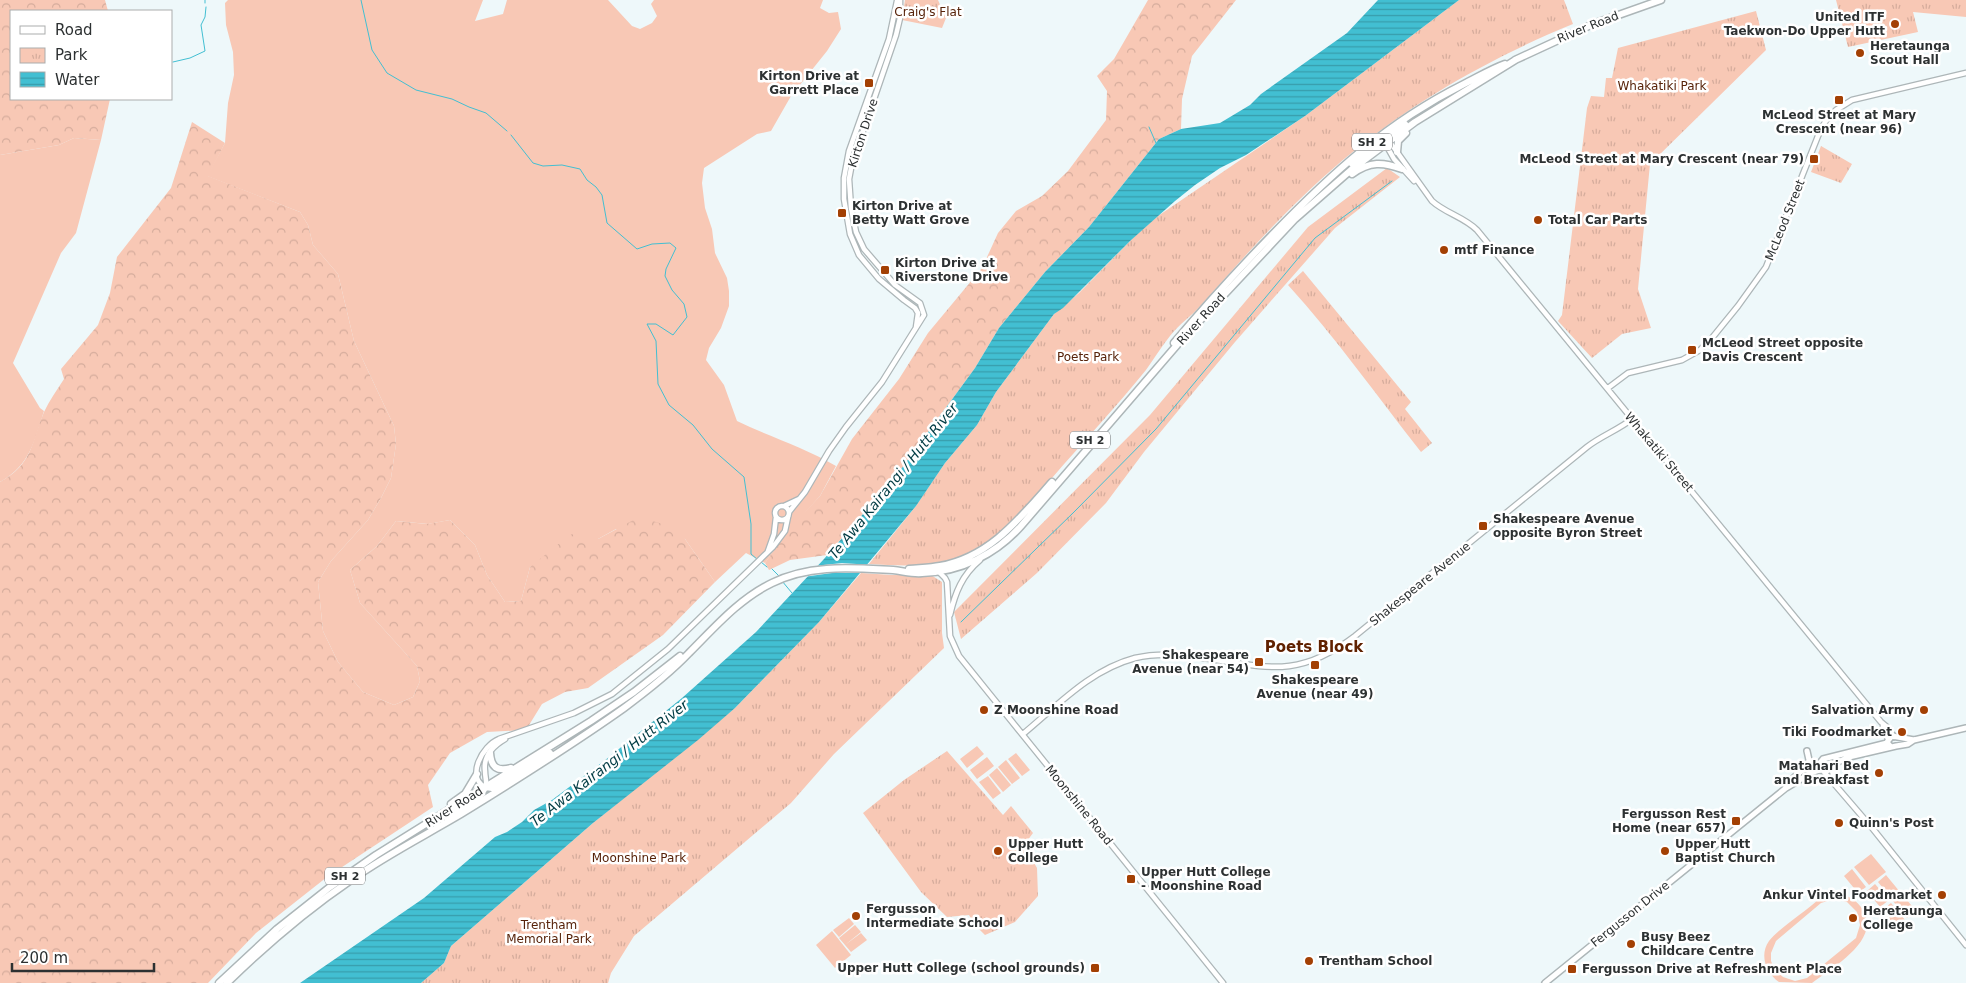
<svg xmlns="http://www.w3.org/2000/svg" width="1966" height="983" font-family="'DejaVu Sans',sans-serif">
<defs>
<pattern id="forest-crowns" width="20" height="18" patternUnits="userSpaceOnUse" patternTransform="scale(1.25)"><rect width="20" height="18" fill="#f8c8b5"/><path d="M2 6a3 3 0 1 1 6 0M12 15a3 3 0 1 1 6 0" fill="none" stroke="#d5ac9c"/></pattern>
<pattern id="park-tufts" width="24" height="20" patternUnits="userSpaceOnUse" patternTransform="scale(1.25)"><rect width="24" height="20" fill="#f8c8b5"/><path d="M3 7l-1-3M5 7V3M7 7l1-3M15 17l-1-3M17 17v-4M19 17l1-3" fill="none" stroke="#d5ac9c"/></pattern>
<pattern id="water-rules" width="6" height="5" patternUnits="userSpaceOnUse" patternTransform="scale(1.25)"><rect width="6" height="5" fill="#42bfd2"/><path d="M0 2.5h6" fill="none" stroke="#389cab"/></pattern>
</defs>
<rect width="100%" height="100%" fill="#eef8fa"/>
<path fill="#f8c8b5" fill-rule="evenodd" d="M228 0H483L475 21 503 14 507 0H608L632 26 640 29 652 23 657 16 651 4 654 0H823L820 8 829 13 838 12 841 29 827 51 791 96 771 131 757 134 704 168 702 183 705 208 712 229 715 253 727 278 729 291V306L721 328 709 348 706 360 724 385 737 421C770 437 804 447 836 466L820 496 785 535 765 563 746 553 715 582 685 539 616 529 598 539 530 567 521 601 505 602 487 575 475 545 450 520 428 524 396 521 377 546 350 570 360 603 417 666 420 681 413 697 394 705 363 692 338 662 323 631 318 582 331 561 368 520 381 498 391 478 396 444 394 426 354 341 338 274 313 245 308 225 300 212 207 176 225 143 228 103 234 75 233 52 226 25 225 3Z
M74 138 101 140 76 233 61 253 13 363 40 408 44 411C34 442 30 465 0 482V155L59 145Z
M977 746 984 754 967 768 960 759Z
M1016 753 1030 770 1022 776 1008 759Z
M987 757 994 766 977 779 970 770Z
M1006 760 1020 778 1012 784 998 767Z
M997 768 1011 785 1003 792 989 775Z
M988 776 1001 793 993 799 979 782Z
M1871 854 1886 872 1869 885 1854 867Z
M1852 869 1866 887 1858 893 1844 876Z
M1886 875 1900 892 1891 898 1878 882Z
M1875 884 1889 900 1880 907 1867 891Z
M1837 894C1848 895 1857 900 1863 910 1881 941 1832 967 1812 983L1779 982C1766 973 1759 955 1769 941 1778 929 1806 911 1818 900L1827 895ZM1834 899 1847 902 1857 912 1860 925 1856 938 1807 978 1795 981 1783 977 1774 968 1771 961V953L1776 941 1821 903Z
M1902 894 1916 911 1907 918 1893 901Z
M1891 903 1905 920 1896 927 1882 910Z
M849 918 854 924 839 937 833 930Z
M855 925 861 932 845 945 839 938Z
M832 931 851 955 835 968 816 945Z
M861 933 867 940 851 952 845 945Z"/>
<path fill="url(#forest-crowns)" d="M0 0H105L108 11H11V99H110L101 140 74 138 59 145 0 155Z
M1148 0H1236L1192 56 1182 99 1181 129 1159 139 1089 227 1045 272 999 328 975 368 896 476 827 555 790 560 769 570 765 563 789 529 820 496 852 439 899 379 928 333 982 268 998 233 1016 211 1042 196 1068 171 1106 120 1107 91 1097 76 1114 59Z
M192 122 225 143 208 176 300 212 308 225 313 245 338 274 354 341 394 426 396 444 391 478 381 498 368 520 331 561 318 582 323 631 338 662 363 692 394 705 413 697 420 681 417 666 360 603 350 570 377 546 396 521 427 524 450 520 475 545 487 575 505 602 521 601 530 567 571 534 598 539 639 517 673 527 685 539 715 582 663 635 588 688 565 692 542 704 526 730 487 732 450 753 428 785 433 807 327 877 256 933 208 983H0V482C33 464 31 443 44 412 49 401 57 390 64 379L61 369 98 325 110 293 117 257 171 188Z"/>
<path fill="url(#park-tufts)" d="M905 0H938L946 18 942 28 902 20Z
M1459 0H1564L1573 24C1497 55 1417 99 1354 151 1298 196 1250 250 1202 304 1192 316 1179 324 1170 336 1161 347 1154 359 1146 370 1116 407 1083 442 1052 478 1031 502 1008 531 980 548 946 569 907 566 869 564L916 506 945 463 977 425 996 392 1054 314 1079 293 1135 236 1158 216 1305 116Z
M1836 0H1966V17L1913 12 1918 32 1848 47Z
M1756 11 1766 50 1650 164 1638 289 1651 328 1622 334 1592 358 1558 321 1562 315 1587 108 1591 96 1604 97 1606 78H1612L1618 48Z
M1821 146 1852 164 1841 183 1811 172Z
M1387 168 1400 177 1335 228 1235 342 1144 452 1106 503 1037 573 961 639 954 612 1150 415 1308 227Z
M1303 271 1411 402 1405 409 1432 443 1421 452C1377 396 1336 338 1288 285Z
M861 573 892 575H931L942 582V633L944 648 834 754 791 803 634 936 611 973 608 983H421L444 963 451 946 593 823 735 708 819 622Z
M947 751 1003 815 1011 806 1033 833 1024 845 1037 868 1038 896 1015 922 985 935 975 925 969 915 947 917 921 892 863 813 904 780Z"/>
<path fill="url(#water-rules)" d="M1378 0H1459L1305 116 1246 155 1220 168 1195 185 1175 201 1130 241 1063 308 1054 314 996 392 977 425 945 463 916 506 819 622 735 708 698 740 593 823 451 946 444 963 421 983H300L424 898 495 837 507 832 522 822 534 810 552 800 604 761 682 698 756 632 824 559 896 476 975 368 999 328 1045 272 1089 227 1159 139 1181 129 1220 123 1250 105 1261 94 1347 33Z"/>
<path fill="#eef8fa" d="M842 563 871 565 864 573H832L803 577 814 566Z"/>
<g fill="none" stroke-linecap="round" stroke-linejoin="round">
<path stroke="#42bfd2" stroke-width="1" d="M361 0 372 50 387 73 416 90 452 99 469 107 486 113 507 131
M205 3V0
M173 62 190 58 205 51 201 25 205 17 206 7
M1149 127 1156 143
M511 135 533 163 543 166 562 165 580 169 587 180 596 187 602 195 607 223 637 249 652 244 670 243 676 248 666 269 665 276 672 290 684 304 687 317 673 335 656 324H647L656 341 658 384 669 405 693 425 712 449 744 477 751 524V554L758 560
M761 562 767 567
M772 569 780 577
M782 581 792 593
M961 622 1074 512 1156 429 1315 238 1392 181"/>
<g stroke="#adb6b8" stroke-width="7">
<path id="tertiary" d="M897 1 889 39 849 151 844 178V199L850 234 859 255 879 279 904 300 915 308 918 313 916 327
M1385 143 1392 145 1432 201C1445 213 1464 217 1477 230L1881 722 1887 727 1894 737
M1385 143 1394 159 1414 181
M1608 388 1628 373 1682 360 1700 350 1712 338 1738 306 1766 267 1818 136 1825 122 1836 110 1852 100 1966 73
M775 513a7 7 0 1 1 14 0a7 7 0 1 1-14 0Z
M784 506 799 499
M789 512 805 492 829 451 846 427 882 382 924 315 920 303 895 285 864 249 856 232 851 208 849 179 852 163 896 35 900 18V0
M768 551 774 534 776 517
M939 572 945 578 947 582 950 636 959 656 1223 983
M950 615C955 593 962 575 980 560
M1883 725V729L1888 739
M1023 734C1058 705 1090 670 1135 658 1156 653 1175 654 1196 657 1263 666 1296 681 1355 636L1587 447C1601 436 1618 430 1632 419
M1831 767 1835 782
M1824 772 1873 829 1966 945
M485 787C466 777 482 746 499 739L574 713 612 694 668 649 773 547 785 531 788 517
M486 787C487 782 485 777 485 771 483 756 493 746 505 739"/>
</g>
<g stroke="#adb6b8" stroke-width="8">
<path id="secondary" d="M1891 747 1887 742 1892 736 1914 740 1966 728
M1807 751 1809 760 1808 767
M1831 765 1849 757 1896 746 1908 744 1914 740
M1820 770 1819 764 1823 759 1887 743
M1820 770 1827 771 1831 767V763
M1786 787C1792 778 1807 764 1819 764
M1545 983 1786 788 1811 773 1820 770"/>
</g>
<g stroke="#adb6b8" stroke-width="9">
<path id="trunk" d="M1515 60 1593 24 1661 0
M1385 142 1387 137 1405 124
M1397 152 1398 141 1406 133
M1352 164 1375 146 1382 143
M1352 174C1370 161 1383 162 1402 169
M1174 343C1205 306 1238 270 1271 236 1331 174 1386 123 1464 84 1478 77 1491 69 1505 64
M909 569C919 568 930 568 940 566 990 557 1020 518 1052 482
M490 753C491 767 497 772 511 768
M486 787 492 788 496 786 550 753
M451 804 465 794 477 774
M446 817 480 796 485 788
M219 983 277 929 330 887 376 855 591 721 634 692 680 656
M227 983C266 945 307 910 351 880 386 855 424 836 461 814 516 780 572 745 624 708 647 691 670 673 689 653 715 627 739 599 772 583 810 564 852 568 893 570 903 571 912 574 922 573 961 572 996 554 1021 526L1177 345 1295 219 1351 170 1415 122 1517 59"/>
</g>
<use href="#tertiary" stroke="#fff" stroke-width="4.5"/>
<use href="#secondary" stroke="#fff" stroke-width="5"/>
<use href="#trunk" stroke="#fff" stroke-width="6"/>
</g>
<g fill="#a34004" stroke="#fff" stroke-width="2">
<circle cx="1895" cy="24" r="5"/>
<circle cx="1860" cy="53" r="5"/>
<rect x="864" y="78" width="10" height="10" rx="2.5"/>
<rect x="1834" y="95" width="10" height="10" rx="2.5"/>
<rect x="1809" y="154" width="10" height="10" rx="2.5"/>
<rect x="837" y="208" width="10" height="10" rx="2.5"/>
<circle cx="1538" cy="220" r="5"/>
<circle cx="1444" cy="250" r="5"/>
<rect x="880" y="265" width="10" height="10" rx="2.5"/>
<rect x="1687" y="345" width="10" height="10" rx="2.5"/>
<rect x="1478" y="521" width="10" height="10" rx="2.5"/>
<rect x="1254" y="657" width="10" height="10" rx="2.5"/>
<rect x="1310" y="660" width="10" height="10" rx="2.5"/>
<circle cx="984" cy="710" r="5"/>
<circle cx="1924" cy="710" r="5"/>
<circle cx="1902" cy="732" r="5"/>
<circle cx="1879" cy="773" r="5"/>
<rect x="1731" y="816" width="10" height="10" rx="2.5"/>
<circle cx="1839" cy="823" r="5"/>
<circle cx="998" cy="851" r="5"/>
<circle cx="1665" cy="851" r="5"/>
<rect x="1126" y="874" width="10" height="10" rx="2.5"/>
<circle cx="1942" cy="895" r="5"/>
<circle cx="856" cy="916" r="5"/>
<circle cx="1853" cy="918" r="5"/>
<circle cx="1631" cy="944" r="5"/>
<circle cx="1309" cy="961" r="5"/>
<rect x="1090" y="963" width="10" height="10" rx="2.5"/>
<rect x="1567" y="964" width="10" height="10" rx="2.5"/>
</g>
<g text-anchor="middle" stroke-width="5" stroke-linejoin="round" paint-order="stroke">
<g fill="#fff" stroke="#6c6f70" stroke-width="1">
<rect x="1352" y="133.5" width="40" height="17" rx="4"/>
<rect x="1070" y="431.5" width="40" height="17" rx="4"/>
<rect x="325" y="867.5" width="40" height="17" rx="4"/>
</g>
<g font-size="11" font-weight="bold" fill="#2d3132">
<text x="1372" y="146">SH 2</text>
<text x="1090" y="444">SH 2</text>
<text x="345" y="880">SH 2</text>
</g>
<g font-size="12" fill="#57230a" stroke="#fff">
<text x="928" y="16">Craig's Flat</text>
<text x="1662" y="90">Whakatiki Park</text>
<text x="1088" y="361">Poets Park</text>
<text x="639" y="862">Moonshine Park</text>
<text x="549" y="929">Trentham<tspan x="549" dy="14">Memorial Park</tspan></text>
</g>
<g font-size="12" font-weight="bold" fill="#2d3132" stroke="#fff" text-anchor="start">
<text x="1885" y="21" text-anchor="end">United ITF<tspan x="1885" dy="14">Taekwon-Do Upper Hutt</tspan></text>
<text x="1870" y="50">Heretaunga<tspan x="1870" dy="14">Scout Hall</tspan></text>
<text x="859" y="80" text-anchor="end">Kirton Drive at<tspan x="859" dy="14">Garrett Place</tspan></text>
<text x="1839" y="119" text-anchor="middle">McLeod Street at Mary<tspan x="1839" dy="14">Crescent (near 96)</tspan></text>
<text x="1804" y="163" text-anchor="end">McLeod Street at Mary Crescent (near 79)</text>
<text x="852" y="210">Kirton Drive at<tspan x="852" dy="14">Betty Watt Grove</tspan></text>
<text x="1548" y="224">Total Car Parts</text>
<text x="1454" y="254">mtf Finance</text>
<text x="895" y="267">Kirton Drive at<tspan x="895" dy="14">Riverstone Drive</tspan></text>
<text x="1702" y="347">McLeod Street opposite<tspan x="1702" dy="14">Davis Crescent</tspan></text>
<text x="1493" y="523">Shakespeare Avenue<tspan x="1493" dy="14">opposite Byron Street</tspan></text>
<text x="1249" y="659" text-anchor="end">Shakespeare<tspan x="1249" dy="14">Avenue (near 54)</tspan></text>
<text x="1315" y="684" text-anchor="middle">Shakespeare<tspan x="1315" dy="14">Avenue (near 49)</tspan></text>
<text x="994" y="714">Z Moonshine Road</text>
<text x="1914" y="714" text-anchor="end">Salvation Army</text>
<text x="1892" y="736" text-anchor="end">Tiki Foodmarket</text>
<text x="1869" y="770" text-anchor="end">Matahari Bed<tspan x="1869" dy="14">and Breakfast</tspan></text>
<text x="1726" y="818" text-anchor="end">Fergusson Rest<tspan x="1726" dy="14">Home (near 657)</tspan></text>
<text x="1849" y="827">Quinn's Post</text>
<text x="1008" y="848">Upper Hutt<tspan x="1008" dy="14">College</tspan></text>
<text x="1675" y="848">Upper Hutt<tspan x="1675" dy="14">Baptist Church</tspan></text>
<text x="1141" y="876">Upper Hutt College<tspan x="1141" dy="14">- Moonshine Road</tspan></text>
<text x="1932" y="899" text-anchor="end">Ankur Vintel Foodmarket</text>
<text x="866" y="913">Fergusson<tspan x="866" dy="14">Intermediate School</tspan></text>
<text x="1863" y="915">Heretaunga<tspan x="1863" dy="14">College</tspan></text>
<text x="1641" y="941">Busy Beez<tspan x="1641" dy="14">Childcare Centre</tspan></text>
<text x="1319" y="965">Trentham School</text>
<text x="1085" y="972" text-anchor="end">Upper Hutt College (school grounds)</text>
<text x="1582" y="973">Fergusson Drive at Refreshment Place</text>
</g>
<g font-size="12" fill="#2d3132" stroke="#fff">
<text transform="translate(1588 27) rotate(-22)" y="4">River Road</text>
<text transform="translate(863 133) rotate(-72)" y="4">Kirton Drive</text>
<text transform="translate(1785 220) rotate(-68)" y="4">McLeod Street</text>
<text transform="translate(1201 319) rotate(-48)" y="4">River Road</text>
<text transform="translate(1659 452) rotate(50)" y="4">Whakatiki Street</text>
<text transform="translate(1420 584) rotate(-39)" y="4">Shakespeare Avenue</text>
<text transform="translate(1079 805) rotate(51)" y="4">Moonshine Road</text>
<text transform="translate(454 807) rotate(-32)" y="4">River Road</text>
<text transform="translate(1630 914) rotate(-39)" y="4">Fergusson Drive</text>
</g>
<g font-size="14" font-style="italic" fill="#003b43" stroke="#fff">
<text transform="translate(893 481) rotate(-51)" y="5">Te Awa Kairangi / Hutt River</text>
<text transform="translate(609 763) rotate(-38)" y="5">Te Awa Kairangi / Hutt River</text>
</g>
<g font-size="15" font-weight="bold" fill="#602100" stroke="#fff">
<text x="1314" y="652">Poets Block</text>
</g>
</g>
<rect x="10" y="10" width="162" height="90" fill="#ffffff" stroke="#abadad"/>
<rect x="20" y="26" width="25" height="8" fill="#ffffff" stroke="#abadad"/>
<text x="55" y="35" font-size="15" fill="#2d3132">Road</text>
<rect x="20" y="48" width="25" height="15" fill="url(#park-tufts)" stroke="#abadad"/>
<text x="55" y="60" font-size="15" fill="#2d3132">Park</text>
<rect x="20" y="72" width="25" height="15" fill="url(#water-rules)" stroke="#abadad"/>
<text x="55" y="85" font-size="15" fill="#2d3132">Water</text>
<path d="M12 963v8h142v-8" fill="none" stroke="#2d3132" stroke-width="2.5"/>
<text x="20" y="963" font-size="15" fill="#2d3132" stroke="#ffffff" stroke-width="4" paint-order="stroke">200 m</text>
</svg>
